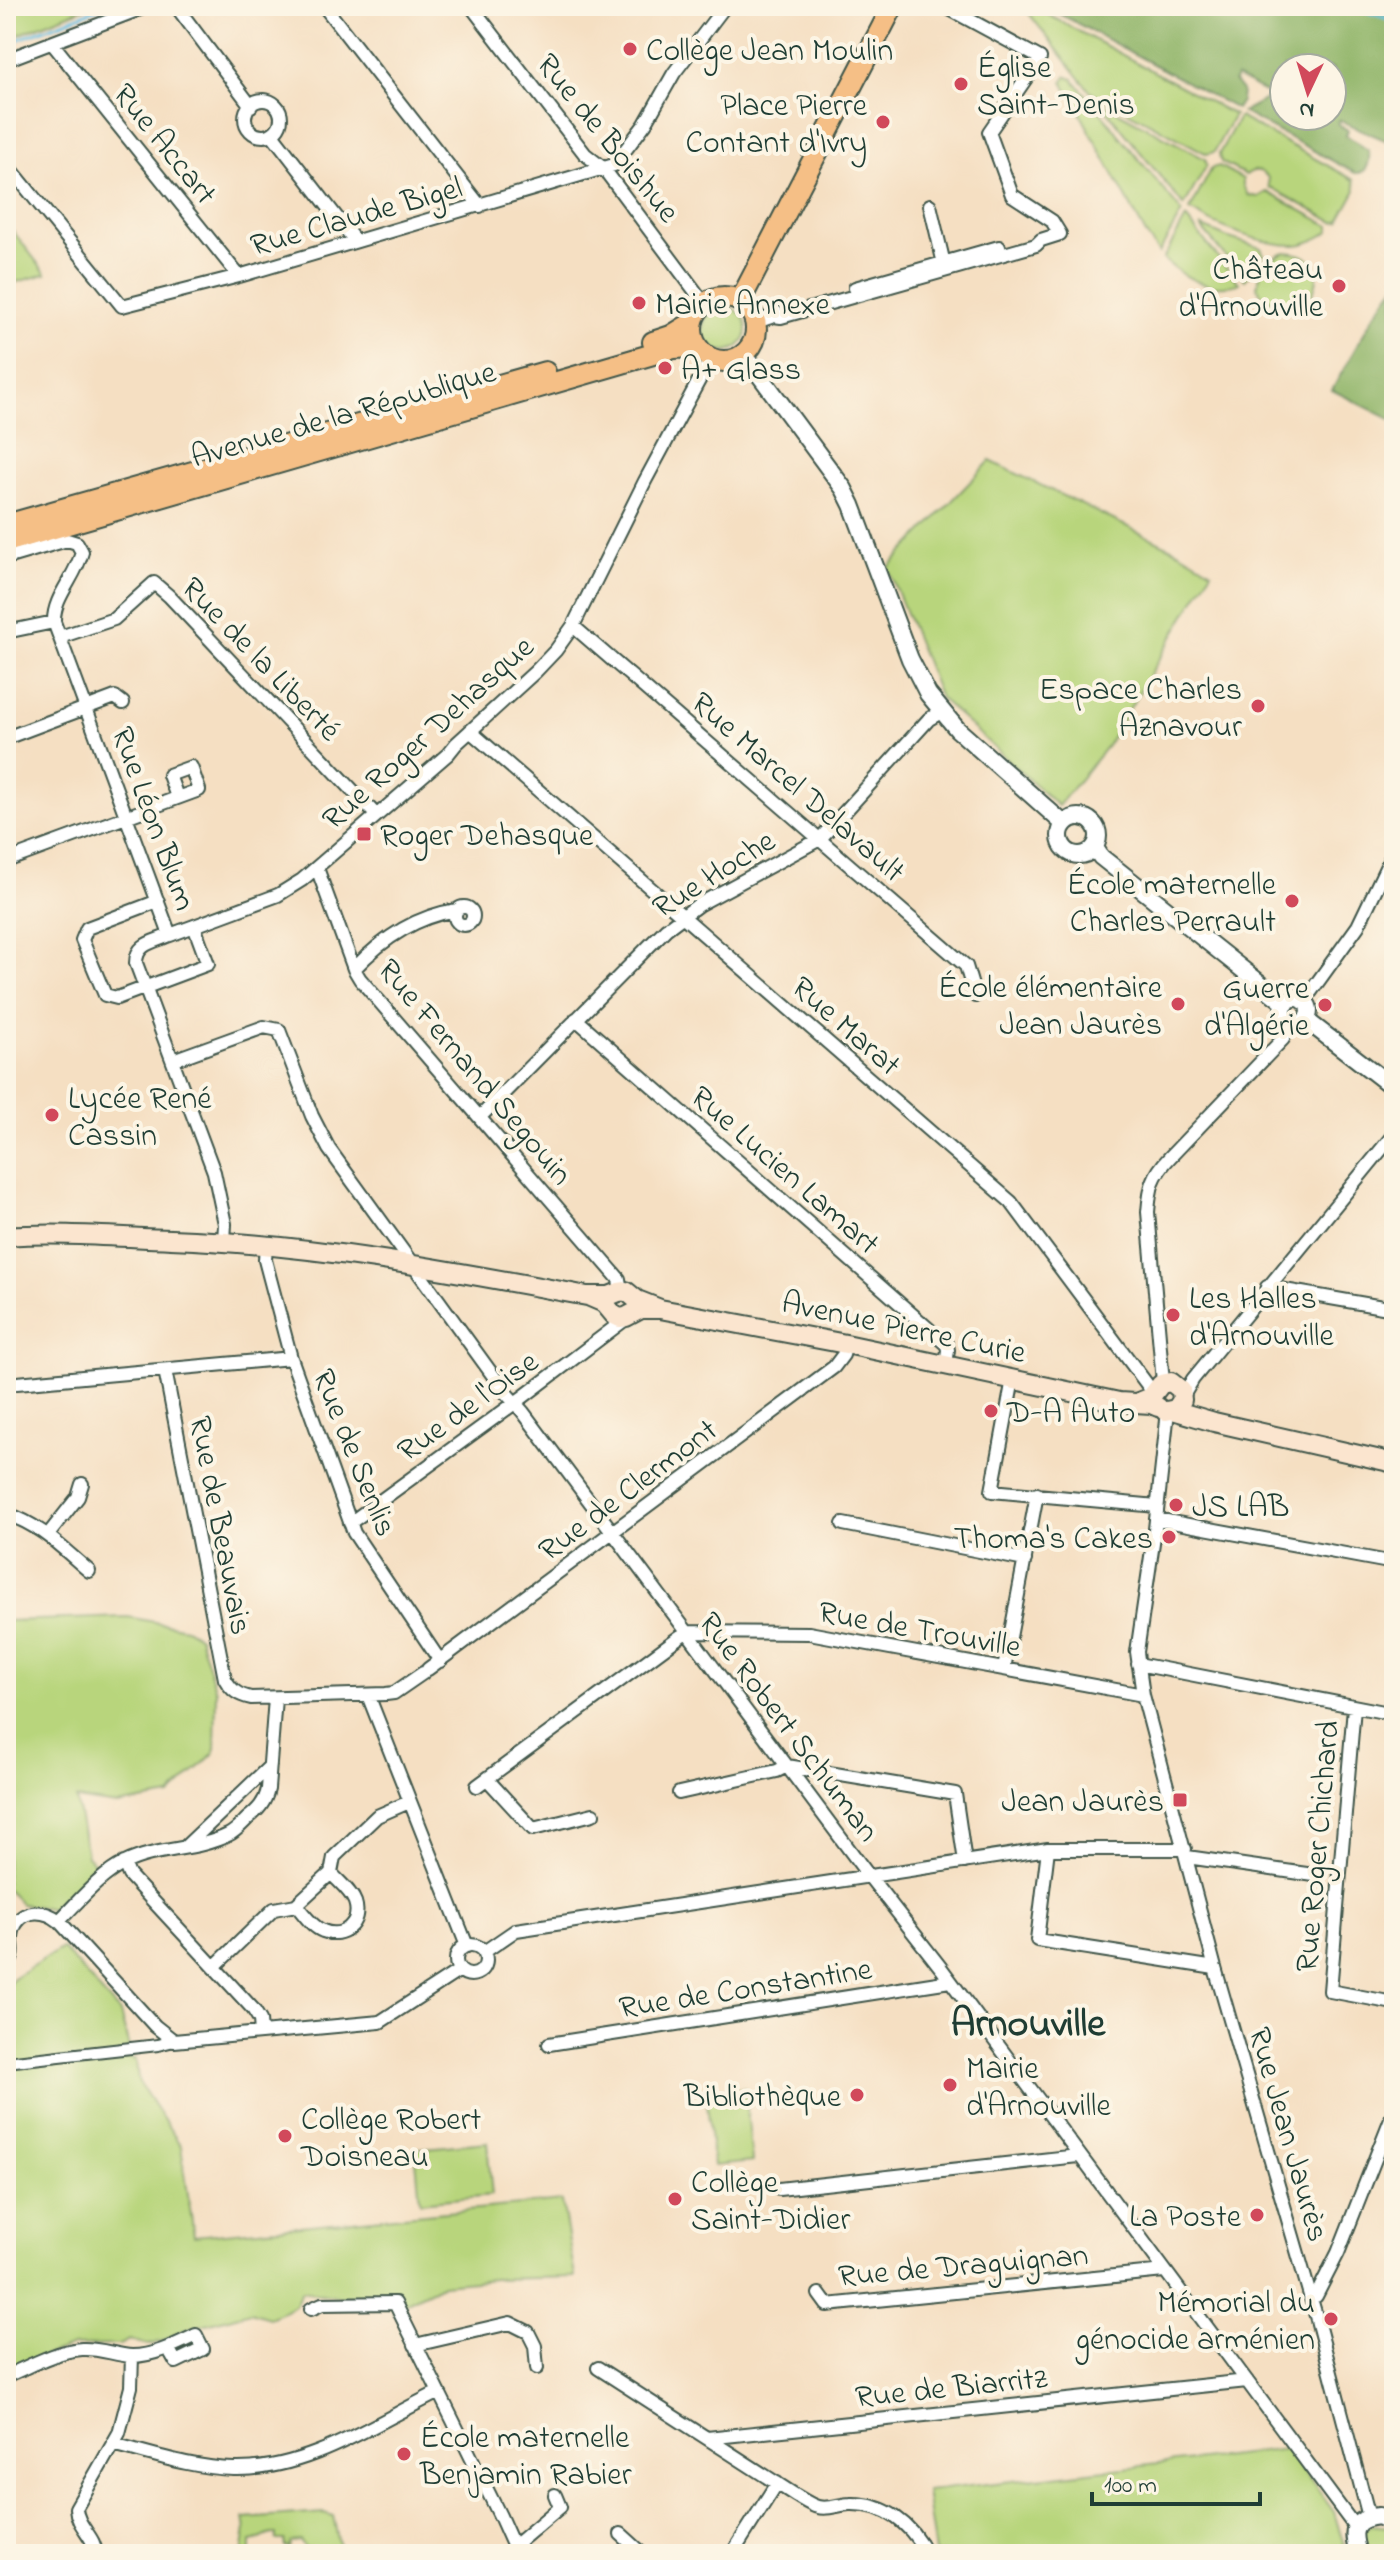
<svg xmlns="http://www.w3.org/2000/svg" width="1400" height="2560" font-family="'Indie Flower',sans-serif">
<rect width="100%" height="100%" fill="#fcf5e5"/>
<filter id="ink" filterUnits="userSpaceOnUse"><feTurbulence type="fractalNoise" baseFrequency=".0125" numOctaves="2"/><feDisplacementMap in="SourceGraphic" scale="16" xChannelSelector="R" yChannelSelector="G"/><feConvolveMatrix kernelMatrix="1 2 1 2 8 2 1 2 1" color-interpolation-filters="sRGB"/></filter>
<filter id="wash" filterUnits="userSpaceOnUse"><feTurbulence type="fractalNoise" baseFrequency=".006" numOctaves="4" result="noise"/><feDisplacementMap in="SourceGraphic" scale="32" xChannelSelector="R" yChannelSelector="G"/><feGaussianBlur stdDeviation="1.8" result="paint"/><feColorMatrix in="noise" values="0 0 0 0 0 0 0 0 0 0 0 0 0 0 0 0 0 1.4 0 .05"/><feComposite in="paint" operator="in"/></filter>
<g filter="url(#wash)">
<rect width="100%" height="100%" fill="#f5dfc2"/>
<path fill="#b8d57b" stroke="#6c8958" stroke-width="2" d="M6 6H89L6 40Z
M1023 6H1032L1234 115 1214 152 1207 154 1090 91Z
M1066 76 1072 78 1089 98 1182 212 1159 253 1147 236 1063 82Z
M1100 102 1205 159 1207 165 1184 206Z
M1239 117 1354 180 1356 190 1339 221 1334 222 1269 187 1268 178C1262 170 1254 168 1246 175L1221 162 1219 154Z
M1219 166 1243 179V186L1248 195 1258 197 1267 192 1330 226V231C1320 238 1308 244 1296 245 1266 246 1214 226 1190 210L1212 168Z
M1186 218 1239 283 1238 284C1208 292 1185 278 1163 259Z
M6 222 46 274 6 285Z
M1200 226 1226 237 1261 248 1264 255 1255 270 1245 280Z
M1285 252C1339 254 1312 310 1293 310 1287 311 1281 306 1276 303 1267 299 1261 296 1257 287 1260 271 1269 257 1285 252Z
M703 329a22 22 0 1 1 44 0a22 22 0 1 1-44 0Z
M990 461 1178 551 1212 571 1107 746 1058 806 940 698 888 568Z
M128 1617 186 1628 199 1637 216 1691 215 1752 170 1796 117 1805 76 1799 87 1856 102 1870 54 1909 21 1904 6 1888V1621Z
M62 1948 120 2013 132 2059H136L138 2081 181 2146 194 2236 562 2201 575 2277 494 2279 443 2284 403 2304 398 2297 352 2299 302 2291 295 2304 286 2311 269 2318 250 2312 181 2331 163 2341 148 2345 129 2340 119 2345 73 2346 6 2370V1986L16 1976Z
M745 2088 752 2162 713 2166 706 2091Z
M487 2142 492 2195 420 2202 415 2149Z
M1287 2449 1334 2512 1344 2546 1315 2554H935L926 2491Z
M324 2513 333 2516 341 2554H315V2549L305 2548 300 2541 291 2542 290 2548H286L285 2540H276V2534C264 2533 263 2541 251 2542V2554H242L246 2529 244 2519Z
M1372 2525 1389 2527 1394 2532V2554H1362L1360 2537 1366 2529Z"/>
<path fill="#92b66b" stroke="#587a50" stroke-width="2" fill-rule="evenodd" d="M1045 6H1394V144L1339 120 1337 124 1348 130 1346 135 1369 151C1370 162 1368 174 1355 173L1242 112 1264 100 1269 94 1236 77 1234 81 1242 91 1241 101 1236 109ZM1284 68H1332V116H1284Z
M1394 287V421L1332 390 1373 317Z"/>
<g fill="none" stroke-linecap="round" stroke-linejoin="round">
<path stroke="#65bfe2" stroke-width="3" d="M1332 6 1362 10 1394 21
M6 44 105 6"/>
</g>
</g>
<g filter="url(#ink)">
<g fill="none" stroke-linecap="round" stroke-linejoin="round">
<g stroke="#3f5549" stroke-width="14">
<path id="pedestrian" d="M6 2062 158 2045 174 2041"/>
</g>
<g stroke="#3f5549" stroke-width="16">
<path id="minor" d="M176 6 251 106
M324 6 480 206
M471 6 585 154 604 169 704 303
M52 43 239 276
M6 60 148 6
M245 118a18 18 0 1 1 36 0a18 18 0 1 1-36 0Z
M272 134 355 241
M6 163 122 306 239 276 614 165 645 124 674 73 725 6
M930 205 945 268
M855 288 999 247
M774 316 781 317 1036 245 1041 240 1060 234 1052 221 1012 195 989 132 1040 58 944 6
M756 322 774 316 776 312
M6 558 67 540 77 543 82 552C76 577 53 597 54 622L170 935C154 942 136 943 136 963L214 1172 225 1224 224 1241
M573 626 966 966 975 996
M6 632 54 622
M60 637 114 619 154 583 169 596 376 815
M470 731 1011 1202 1149 1387 1155 1390
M6 738 115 697 123 703
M6 861 199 790 191 767 169 775 177 797
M317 868 354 969 360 979 619 1279 621 1291
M158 901 87 928 82 940 105 995 117 998 208 964 194 926
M455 916a9 9 0 1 1 18 0a9 9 0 1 1-18 0Z
M170 935 278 895 302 880 448 754 456 744 536 671 556 650 573 626 645 481 711 358
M354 969C382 939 417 916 457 910
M1304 1001 1358 926 1394 851
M576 1019 947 1345 948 1350 946 1365
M173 1060 264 1027 279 1030 312 1116 329 1149 505 1392 523 1412 869 1876 941 1968 1355 2527
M480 1117 666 929 698 905 820 839 929 719 941 712
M266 1245 265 1260 291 1358 354 1533 440 1661
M1267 1287 1394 1309
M165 1370 225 1679C232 1691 238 1695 251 1698L386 1694 394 1693 423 1673
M1013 1379 992 1491 1157 1506
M1163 1382 1148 1212C1150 1187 1152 1176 1170 1157L1283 1039 1291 1023
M6 1384 291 1358
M1183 1396 1193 1379 1394 1134
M1168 1411 1155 1529 1137 1652 1143 1695 1215 1968 1316 2316 1369 2517
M6 1514C40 1524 63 1549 89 1571
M1156 1519 1394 1563
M350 1523 523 1397 627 1318
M843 1524 1025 1560
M48 1535 78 1497 82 1484
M1138 1664 1394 1714
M428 1669 834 1367 843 1355 846 1344
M1004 1669 1037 1494
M368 1695 467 1946
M1354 1707 1330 1991 1394 2003
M487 1779 533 1829 593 1814
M477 1786 686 1632 809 1633 1143 1695
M679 1793 777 1771 787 1766 955 1794 965 1862
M185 1847 270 1766
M1048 1849 1037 1940 1215 1968
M1187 1857 1314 1875
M124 1863 129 1875 253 2009 260 2020 261 2033
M296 1905 331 1873 334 1857 377 1816 409 1802
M296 1905C304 1914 312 1927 323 1931 343 1939 362 1923 355 1902 351 1891 339 1882 331 1873
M59 1921C79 1901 100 1875 125 1863 157 1847 196 1851 228 1835 235 1832 241 1825 247 1819 258 1810 265 1803 268 1789L275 1698
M456 1960a15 15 0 1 1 30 0a15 15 0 1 1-30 0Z
M484 1952 516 1930 1048 1849H1185
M6 1967C18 1954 9 1945 13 1931 19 1908 44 1909 59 1921L155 2026 174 2041 380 2022 460 1970
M214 1967 274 1909 296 1905
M549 2044 950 1981
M779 2189 1078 2156
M819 2294 827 2305 1164 2271
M1310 2297 1316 2296 1338 2253 1394 2111
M311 2309 322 2304 395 2303 500 2516 517 2554
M415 2345 510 2323 528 2332 535 2346 537 2368
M598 2368 795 2495C802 2499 810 2505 818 2507 828 2510 840 2504 850 2504 885 2503 912 2524 926 2554
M6 2376C30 2366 56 2351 82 2349 100 2348 115 2355 132 2356 154 2356 177 2344 196 2335L203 2349 176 2362 168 2348
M707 2438 1247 2381
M113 2444C152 2454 193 2468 234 2469 307 2471 375 2423 439 2392
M621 2534 643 2554
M514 2546 560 2507 555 2495
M96 2554C95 2536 77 2527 76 2508L119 2433 131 2387 132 2356
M732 2554 777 2483"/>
</g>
<g stroke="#3f5549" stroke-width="20">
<path id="tertiary" d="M744 354 844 489 852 505 910 659 928 694 957 729 1064 824
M1060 836a19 19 0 1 1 38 0a19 19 0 1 1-38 0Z
M1095 848 1101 857 1286 1004
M1283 1011a13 13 0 1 1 26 0a13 13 0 1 1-26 0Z
M1306 1020 1394 1088
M1358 2554C1351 2530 1352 2519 1379 2516L1394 2524"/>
</g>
<g stroke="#3f5549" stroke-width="22">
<path id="secondary" d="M6 1236C61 1232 116 1237 171 1239 311 1244 449 1270 587 1296H609L619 1292 626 1291 637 1300 660 1309
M590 1297 604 1303 614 1315 620 1318 626 1317 641 1309H660L846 1344 1119 1402 1151 1404 1158 1407
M1136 1403 1151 1397 1161 1384 1171 1382 1181 1390 1182 1400 1176 1409 1166 1411
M1173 1410 1214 1422 1394 1463"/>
</g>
<g stroke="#3f5549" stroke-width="24">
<path id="primary" d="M692 329a32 32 0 1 1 64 0a32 32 0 1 1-64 0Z
M740 301 893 6
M653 342 671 336 692 323
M6 525 545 372
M6 542 674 348 697 347"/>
</g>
<use href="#pedestrian" stroke="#fff" stroke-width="10"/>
<use href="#minor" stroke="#fff" stroke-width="12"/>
<use href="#tertiary" stroke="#fff" stroke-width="16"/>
<use href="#secondary" stroke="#fbe5cf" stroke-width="18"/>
<use href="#primary" stroke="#f5bf86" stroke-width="20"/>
</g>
</g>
<g fill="#d1495b" stroke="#fcf5e5" stroke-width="3">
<circle cx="630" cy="49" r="8"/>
<circle cx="961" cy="84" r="8"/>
<circle cx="883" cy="122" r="8"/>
<circle cx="1339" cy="286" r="8"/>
<circle cx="639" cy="303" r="8"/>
<circle cx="665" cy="368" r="8"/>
<circle cx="1258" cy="706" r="8"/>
<rect x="356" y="826" width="16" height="16" rx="4"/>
<circle cx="1292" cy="901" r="8"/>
<circle cx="1178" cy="1004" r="8"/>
<circle cx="1325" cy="1005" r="8"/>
<circle cx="52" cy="1115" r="8"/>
<circle cx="1173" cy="1315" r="8"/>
<circle cx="991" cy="1411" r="8"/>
<circle cx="1176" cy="1505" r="8"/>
<circle cx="1169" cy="1537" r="8"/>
<rect x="1172" y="1792" width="16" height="16" rx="4"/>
<circle cx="950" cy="2085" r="8"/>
<circle cx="857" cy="2095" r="8"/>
<circle cx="285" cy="2136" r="8"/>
<circle cx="675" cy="2199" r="8"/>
<circle cx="1257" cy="2215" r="8"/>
<circle cx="1331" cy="2319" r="8"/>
<circle cx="404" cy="2454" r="8"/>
</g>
<g text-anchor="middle" stroke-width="8" stroke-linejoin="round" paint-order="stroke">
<g font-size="32" fill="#1f3d34" stroke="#fcf5e5" text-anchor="start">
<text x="646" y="60">Collège Jean Moulin</text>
<text x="977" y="77">Église<tspan x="977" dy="37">Saint-Denis</tspan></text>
<text x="867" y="115" text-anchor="end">Place Pierre<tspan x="867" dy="37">Contant d'Ivry</tspan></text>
<text x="1323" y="279" text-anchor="end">Château<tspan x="1323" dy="37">d'Arnouville</tspan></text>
<text x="655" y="314">Mairie Annexe</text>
<text x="681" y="379">A+ Glass</text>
<text x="1242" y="699" text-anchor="end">Espace Charles<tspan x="1242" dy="37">Aznavour</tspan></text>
<text x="380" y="845">Roger Dehasque</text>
<text x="1276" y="894" text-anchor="end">École maternelle<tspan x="1276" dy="37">Charles Perrault</tspan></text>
<text x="1162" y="997" text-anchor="end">École élémentaire<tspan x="1162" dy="37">Jean Jaurès</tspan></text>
<text x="1309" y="998" text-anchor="end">Guerre<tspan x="1309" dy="37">d'Algérie</tspan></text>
<text x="68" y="1108">Lycée René<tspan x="68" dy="37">Cassin</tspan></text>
<text x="1189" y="1308">Les Halles<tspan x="1189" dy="37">d'Arnouville</tspan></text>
<text x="1007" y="1422">D-A Auto</text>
<text x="1192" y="1516">JS LAB</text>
<text x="1153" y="1548" text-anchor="end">Thoma's Cakes</text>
<text x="1164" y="1811" text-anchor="end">Jean Jaurès</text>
<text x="966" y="2078">Mairie<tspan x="966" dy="37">d'Arnouville</tspan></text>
<text x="841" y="2106" text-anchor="end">Bibliothèque</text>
<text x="301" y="2129">Collège Robert<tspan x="301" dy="37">Doisneau</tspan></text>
<text x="691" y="2192">Collège<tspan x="691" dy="37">Saint-Didier</tspan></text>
<text x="1241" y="2226" text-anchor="end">La Poste</text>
<text x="1315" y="2312" text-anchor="end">Mémorial du<tspan x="1315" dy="37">génocide arménien</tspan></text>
<text x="420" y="2447">École maternelle<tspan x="420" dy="37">Benjamin Rabier</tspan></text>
</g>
<g font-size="32" fill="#1f3d34" stroke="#fcf5e5">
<text transform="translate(609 137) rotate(51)" y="11">Rue de Boishue</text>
<text transform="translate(166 143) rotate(51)" y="11">Rue Accart</text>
<text transform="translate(356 215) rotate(-16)" y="11">Rue Claude Bigel</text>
<text transform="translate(343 413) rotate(-16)" y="11">Avenue de la République</text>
<text transform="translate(262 658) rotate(46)" y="11">Rue de la Liberté</text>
<text transform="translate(427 732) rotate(-42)" y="11">Rue Roger Dehasque</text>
<text transform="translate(799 786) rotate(41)" y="11">Rue Marcel Delavault</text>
<text transform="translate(155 818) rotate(70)" y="11">Rue Léon Blum</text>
<text transform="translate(713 873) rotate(-32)" y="11">Rue Hoche</text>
<text transform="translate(847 1025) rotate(41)" y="11">Rue Marat</text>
<text transform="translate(476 1071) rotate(50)" y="11">Rue Fernand Segouin</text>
<text transform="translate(786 1169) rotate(41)" y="11">Rue Lucien Lamart</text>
<text transform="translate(904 1326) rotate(12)" y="11">Avenue Pierre Curie</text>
<text transform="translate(467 1405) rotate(-36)" y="11">Rue de l'Oise</text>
<text transform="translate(356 1452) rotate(68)" y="11">Rue de Senlis</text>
<text transform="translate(627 1489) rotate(-37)" y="11">Rue de Clermont</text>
<text transform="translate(222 1525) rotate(79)" y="11">Rue de Beauvais</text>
<text transform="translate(920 1628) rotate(10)" y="11">Rue de Trouville</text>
<text transform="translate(790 1726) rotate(53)" y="11">Rue Robert Schuman</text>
<text transform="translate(1316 1846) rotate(-85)" y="11">Rue Roger Chichard</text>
<text transform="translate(745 1987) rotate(-9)" y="11">Rue de Constantine</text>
<text transform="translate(1290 2134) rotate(74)" y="11">Rue Jean Jaurès</text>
<text transform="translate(963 2264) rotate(-5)" y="11">Rue de Draguignan</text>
<text transform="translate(951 2386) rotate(-6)" y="11">Rue de Biarritz</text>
</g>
<g font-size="40" font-weight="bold" fill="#1f3d34" stroke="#fcf5e5">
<text x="1028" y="2035">Arnouville</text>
</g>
</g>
<rect width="1400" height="2560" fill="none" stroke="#fcf5e5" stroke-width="32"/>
<g transform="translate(1308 92) rotate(184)"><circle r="38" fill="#fcf5e5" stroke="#a4ab9e" stroke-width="2"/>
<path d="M0-6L14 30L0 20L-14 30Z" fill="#d1495b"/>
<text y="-12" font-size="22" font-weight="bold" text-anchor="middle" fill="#1f3d34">N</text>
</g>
<path d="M1092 2492v12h168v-12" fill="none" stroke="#1f3d34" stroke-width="4"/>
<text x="1104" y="2492" font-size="24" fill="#1f3d34" stroke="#fcf5e5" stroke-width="6" paint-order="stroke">100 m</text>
</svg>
